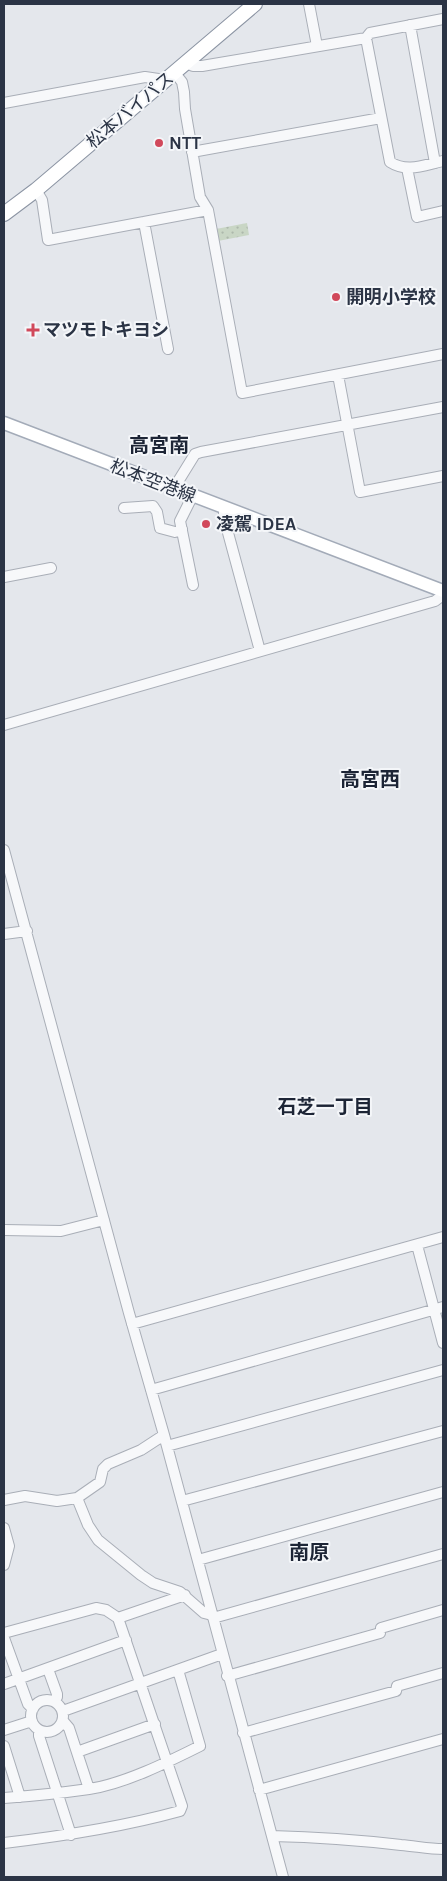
<svg xmlns="http://www.w3.org/2000/svg" width="447" height="1881" font-family="Karla,'Noto Sans JP',sans-serif">
<defs>
<pattern id="park-dots" width="8" height="8" patternUnits="userSpaceOnUse" patternTransform="scale(1.25)"><rect width="8" height="8" fill="#c9d6c5"/><path d="M2 2h.1M6 6h.1" fill="none" stroke="#adb8ab" stroke-width="1.8" stroke-linecap="round"/></pattern>
</defs>
<rect width="100%" height="100%" fill="#e4e7ec"/>
<path fill="url(#park-dots)" d="M247 223 249 235 218 241 216 229Z"/>
<g fill="none" stroke-linecap="round" stroke-linejoin="round">
<g stroke="#a9aeb7" stroke-width="12">
<path id="minor" d="M309 4 317 46
M410 25 435 163
M366 38 390 162C407 173 424 165 443 161
M186 63 193 66H202L366 38 370 33 443 19
M174 72 182 82 184 92 185 109 200 197 208 210 242 393 443 354
M4 103 145 77 165 80
M192 152 381 118
M407 168 417 217 443 211
M36 190 42 200 48 240 208 210
M144 222 168 349
M338 375 360 492 443 476
M174 488 195 454 201 452 443 407
M193 495 180 521 193 585
M124 508 153 506 157 512 160 528 175 532 182 529
M224 508V518L260 651
M4 577 51 568
M4 725 435 601 443 595
M4 850 129 1313 164 1435 283 1877
M4 934 27 931
M4 1230 61 1231 104 1220
M417 1245 443 1343
M132 1324 443 1237
M151 1390 443 1307
M167 1446 443 1370
M77 1498 88 1525 98 1540 141 1575 153 1583 180 1592 204 1613 212 1615
M4 1500 25 1496 57 1501 77 1498 100 1482 103 1469 108 1464 141 1450 164 1435
M182 1501 443 1431
M4 1528 9 1546 4 1565
M198 1560 443 1492
M118 1618 185 1595
M213 1618 443 1554
M381 1628 443 1610
M4 1633 96 1608 106 1610 118 1618 182 1806 180 1811C122 1827 64 1836 4 1843
M4 1638 28 1704 33 1709
M48 1669 57 1694V1697L54 1701
M227 1676 380 1633
M4 1684 126 1640
M31 1716a16 16 0 1 1 32 0a16 16 0 1 1-32 0Z
M63 1711 222 1654
M63 1721 69 1728 89 1789
M4 1730 32 1721
M39 1731V1736L71 1835
M243 1733 396 1691 397 1686 443 1673
M4 1746 20 1797
M77 1752 155 1724
M259 1790 443 1739
M4 1798C32 1796 61 1793 89 1789 124 1784 168 1762 200 1746L178 1670
M272 1836C315 1837 358 1840 401 1845 415 1846 429 1849 443 1849"/>
</g>
<g stroke="#a3abb8" stroke-width="15">
<path id="major" d="M4 423 443 591"/>
</g>
<g stroke="#8b94a3" stroke-width="16">
<path id="highway" d="M4 214 36 190 255 4"/>
</g>
<use href="#minor" stroke="#f7f8fa" stroke-width="10"/>
<use href="#major" stroke="#fff" stroke-width="12"/>
<use href="#highway" stroke="#fff" stroke-width="14"/>
</g>
<g fill="#d1495b" stroke="#f4f6f9" stroke-width="2">
<circle cx="159" cy="143" r="5"/>
<circle cx="336" cy="297" r="5"/>
<path d="M30.5 322.5h5v5h5v5h-5v5h-5v-5h-5v-5h5z"/>
<circle cx="206" cy="524" r="5"/>
</g>
<g text-anchor="middle" stroke-width="4" stroke-linejoin="round" paint-order="stroke">
<g font-size="18" fill="#2b3445" stroke="#f4f6f9">
<text transform="translate(130 110) rotate(-40)" y="6">松本バイパス</text>
<text transform="translate(153 481) rotate(21)" y="6">松本空港線</text>
</g>
<g font-size="18" font-weight="bold" fill="#2b3445" stroke="#f4f6f9" text-anchor="start">
<text x="169" y="149">NTT</text>
<text x="346" y="303">開明小学校</text>
<text x="43" y="336">マツモトキヨシ</text>
<text x="216" y="530">凌駕 IDEA</text>
</g>
<g font-size="19" font-weight="bold" fill="#1d2536" stroke="#f4f6f9">
<text x="325" y="1113">石芝一丁目</text>
</g>
<g font-size="20" font-weight="bold" fill="#1d2536" stroke="#f4f6f9">
<text x="159" y="452">高宮南</text>
<text x="370" y="786">高宮西</text>
<text x="309" y="1559">南原</text>
</g>
</g>
<rect width="447" height="1881" fill="none" stroke="#2b3445" stroke-width="10"/>
</svg>
